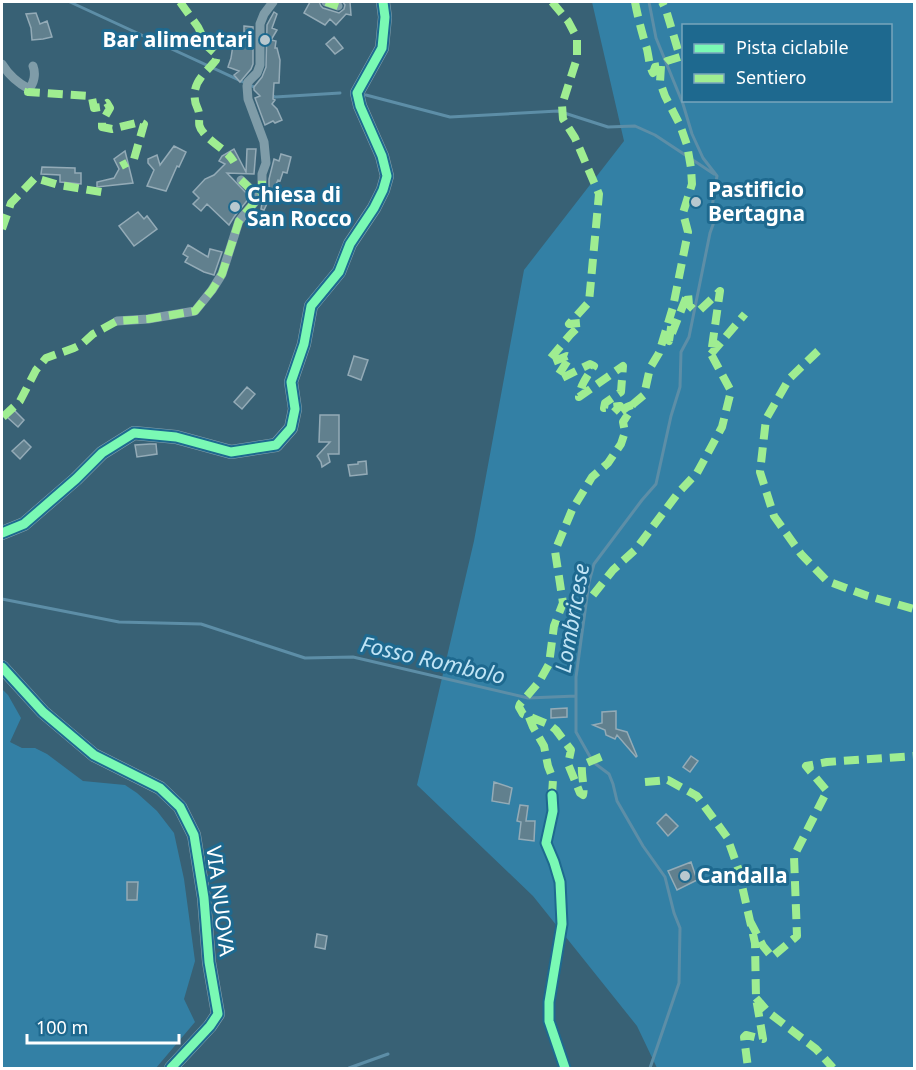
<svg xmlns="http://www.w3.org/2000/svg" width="916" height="1070" font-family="'Noto Sans',sans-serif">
<rect width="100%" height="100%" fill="#386175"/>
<path fill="#3380a5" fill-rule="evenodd" d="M592 2H914V1068H657L637 1026 533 896 417 785 474 541 524 270 624 141ZM684 26H890V100H684Z
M2 689 8 695 21 718 10 742 22 748H35L47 754 83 781 125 785 137 793 157 811 174 833 184 879 195 961 184 999 195 1022 156 1068H2Z"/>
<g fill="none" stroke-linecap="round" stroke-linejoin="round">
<path stroke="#5d8ea7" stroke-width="3" d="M70 2 256 88
M649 2 656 38 683 104 692 134 703 158 717 176 712 207 715 219 710 233 689 337 681 352 680 387 671 416 656 484 642 500 594 564 589 582 576 677V732L593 762 609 774 613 784 617 801 643 846 665 877 674 913 680 928 679 983 650 1068
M270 94 275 97 340 93
M366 95 450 117 558 111 608 127 635 126 655 135 714 174
M2 599 119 622 201 624 305 658 353 657 528 698 576 696
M349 1068 388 1054"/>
</g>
<path fill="#61808e" stroke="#94abb7" stroke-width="1.5" d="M310 2H319L321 6 323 8 339 13 344 9 345 5 343 2H350L351 15 346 14 336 25 330 19 325 25 304 13Z
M274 12 277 14 272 28 277 30 271 40 276 41 275 48H277L280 60 279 83H274L273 99 275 100 272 104 277 109 282 120 275 123 273 121 265 125 255 98 260 96 254 90V87L262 77 266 67 267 25Z
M36 13 40 24 47 21 52 37 43 39 32 40 31 28 26 14Z
M244 26 253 27V64L251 69 240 82 234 75 239 71 228 67 231 58 233 45H240L241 38H244Z
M334 37 343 48 335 54 326 44Z
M174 146 186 152 179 167 177 166 166 191 147 186 154 170 148 163V159L157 155 160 165Z
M234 149 246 172 247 149H256L254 174 227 173 250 197 234 217 229 225 207 204 201 211 193 204 199 198 193 192 205 179 214 175 225 164 219 161 222 156Z
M125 151 133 183 97 187V182L114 178 119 169 114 159Z
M281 154 291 157 287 173 283 172 280 181 278 180 264 210 261 209 262 203 269 192V179L274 159 279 161Z
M42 167 75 168V173H81V184L60 182V175L41 174Z
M138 212 144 219 147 216 157 229 134 246 119 226Z
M188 245 208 257 210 249 222 252 214 275 204 272 185 262 188 257 183 254Z
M354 356 368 360 361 380 348 375Z
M247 387 255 394 242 409 234 402Z
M14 410 24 420 18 427 7 417Z
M320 415H339V454H328L330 462 322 467 321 462 317 456 330 442H319Z
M24 440 31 447 20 459 12 451Z
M150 444H156L157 454 137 457 135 445Z
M366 461 367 474 350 476 348 465 358 464V462Z
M567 708V717L551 718V709Z
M616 711V729L627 732 637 756 636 757 617 735 615 739 606 735 605 730 593 725 602 723V712Z
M691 756 698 761 690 772 683 767Z
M494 782 512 788 509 804 492 801Z
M520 805 528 806 526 821H535L534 841 519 839 521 822 517 821Z
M666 814 678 826 668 836 657 823Z
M691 862 697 880 677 890 668 871Z
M127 882H138L137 900H127Z
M317 934 327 936 325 949 315 947Z"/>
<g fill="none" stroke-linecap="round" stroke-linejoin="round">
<path stroke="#7f9ca8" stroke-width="9" d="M326 2 338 6
M2 64C8 74 18 83 29 89 34 83 36 74 33 66
M241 180 259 197
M117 321 148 319 195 311 212 290 222 274 239 221 254 203 262 191V174L266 163 264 142 248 99 247 86 248 82 257 73 260 65V24L264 14 273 2
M552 795 553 811 546 843 554 862 560 882 562 924 549 1002V1021L565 1068"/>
<path stroke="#88a1ad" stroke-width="14" d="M2 533 24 524 76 479 102 453 134 433 176 437 231 452 276 445 291 428 295 409 291 382 304 344 311 306 339 272 350 244 374 208 383 190 387 176 382 156 360 106 357 93 382 48 385 17 383 2
M2 667 43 712 94 755 160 788 180 807 194 835 204 898 209 962 218 1014 210 1026 171 1068"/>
<path stroke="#9fed91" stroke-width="8" stroke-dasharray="15 8" stroke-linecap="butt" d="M180 2 198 27 208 47 217 55 216 60C206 73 192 81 195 100 195 105 199 109 199 114 200 122 197 125 203 132 212 144 226 149 234 162
M326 2 338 6
M552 2 568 21 577 38V58L562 105 563 119 575 138 599 194 589 302 569 324 580 323V325L570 335 549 360 552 362 567 356 570 357 559 374 560 379 590 364 594 366C588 375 580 385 579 397L623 366 621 392 605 403 604 408 620 406 614 412 619 413 627 407 632 405V408L623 422 625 432 621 444 608 463 592 477 572 510 555 551 563 603 554 626 549 664 539 682 520 704 519 707 523 714 550 725 556 730 571 750 568 764 580 793 583 795C585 788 581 775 582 765L603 756
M635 2C638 18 642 33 647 49 649 58 649 65 653 73L655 67 661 66 667 61 680 57 666 10 662 2
M29 89 28 92 89 96 92 98 94 108 101 107 107 103 110 108 102 122V127L112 129 140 122 144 124 134 159 121 166
M241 180 259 197
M2 229 11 203 35 178 59 185 107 193
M818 351 789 379 766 419 760 472 774 516 801 554 827 581 868 596 914 609
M711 354 745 314
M632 405 644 395 650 368 659 353 673 307 688 232 683 213 692 184 691 168 687 145 680 125 665 96 660 82 661 66
M3 417 20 401 36 370 46 358 74 348 82 344 93 334 117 321 148 319 195 311 212 290 222 274 239 221 254 203 262 191V174
M593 595 613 570 636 549 678 493 697 473 722 427 731 391 711 354 720 291 700 310H694L689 305 688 293 669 341 672 321 670 320
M529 717 533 727 544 746 548 766 553 779 552 795
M645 782 668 780 697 796 727 837 738 868 755 943 756 998 763 1039 746 1035 744 1037 748 1068
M750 921 763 946 772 957 797 936 794 856 827 791 806 766 827 762 914 756
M756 998 768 1012 816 1049 833 1068"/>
<g stroke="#1e698f" stroke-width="13">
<path id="cycleway" d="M2 533 24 524 76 479 102 453 134 433 176 437 231 452 276 445 291 428 295 409 291 382 304 344 311 306 339 272 350 244 374 208 383 190 387 176 382 156 360 106 357 93 382 48 385 17 383 2
M2 667 43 712 94 755 160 788 180 807 194 835 204 898 209 962 218 1014 210 1026 171 1068
M552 795 553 811 546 843 554 862 560 882 562 924 549 1002V1021L565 1068"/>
</g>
<use href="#cycleway" stroke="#7af9b4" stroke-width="9"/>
</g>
<g fill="#b9c8cf" stroke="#1e698f" stroke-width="2">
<circle cx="265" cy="40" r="6"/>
<circle cx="696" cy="202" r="6"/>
<circle cx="235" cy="207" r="6"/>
<circle cx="685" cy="876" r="6"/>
</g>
<g text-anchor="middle" stroke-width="6" stroke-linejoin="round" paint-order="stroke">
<g font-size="21" font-weight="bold" fill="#fff" stroke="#1e698f" text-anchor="start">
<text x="253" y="47" text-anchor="end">Bar alimentari</text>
<text x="708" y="197">Pastificio<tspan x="708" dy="24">Bertagna</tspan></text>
<text x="247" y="202">Chiesa di<tspan x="247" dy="24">San Rocco</tspan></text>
<text x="697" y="883">Candalla</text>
</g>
<g font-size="21" fill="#fff" stroke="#1e698f">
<text transform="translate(220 901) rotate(83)" y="7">VIA NUOVA</text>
</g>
<g font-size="22" font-style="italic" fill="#c0e4f5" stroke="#1e698f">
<text transform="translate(572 618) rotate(-80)" y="8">Lombricese</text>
<text transform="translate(433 660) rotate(13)" y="8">Fosso Rombolo</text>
</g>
</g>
<rect width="916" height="1070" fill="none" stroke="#ffffff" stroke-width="6"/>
<rect x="682" y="24" width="210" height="78" fill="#1e698f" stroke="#78a5bc" stroke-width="1.5"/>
<rect x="694" y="44" width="30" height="9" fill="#7af9b4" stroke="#78a5bc" stroke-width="1.5"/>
<text x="736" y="54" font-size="18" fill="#ffffff">Pista ciclabile</text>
<rect x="694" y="74" width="30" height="9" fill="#9fed91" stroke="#78a5bc" stroke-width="1.5"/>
<text x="736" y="84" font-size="18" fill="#ffffff">Sentiero</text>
<path d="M27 1034v9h152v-9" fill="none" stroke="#ffffff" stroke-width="3"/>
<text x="36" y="1034" font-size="18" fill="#ffffff" stroke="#1e698f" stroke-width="4.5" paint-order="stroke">100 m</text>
</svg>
